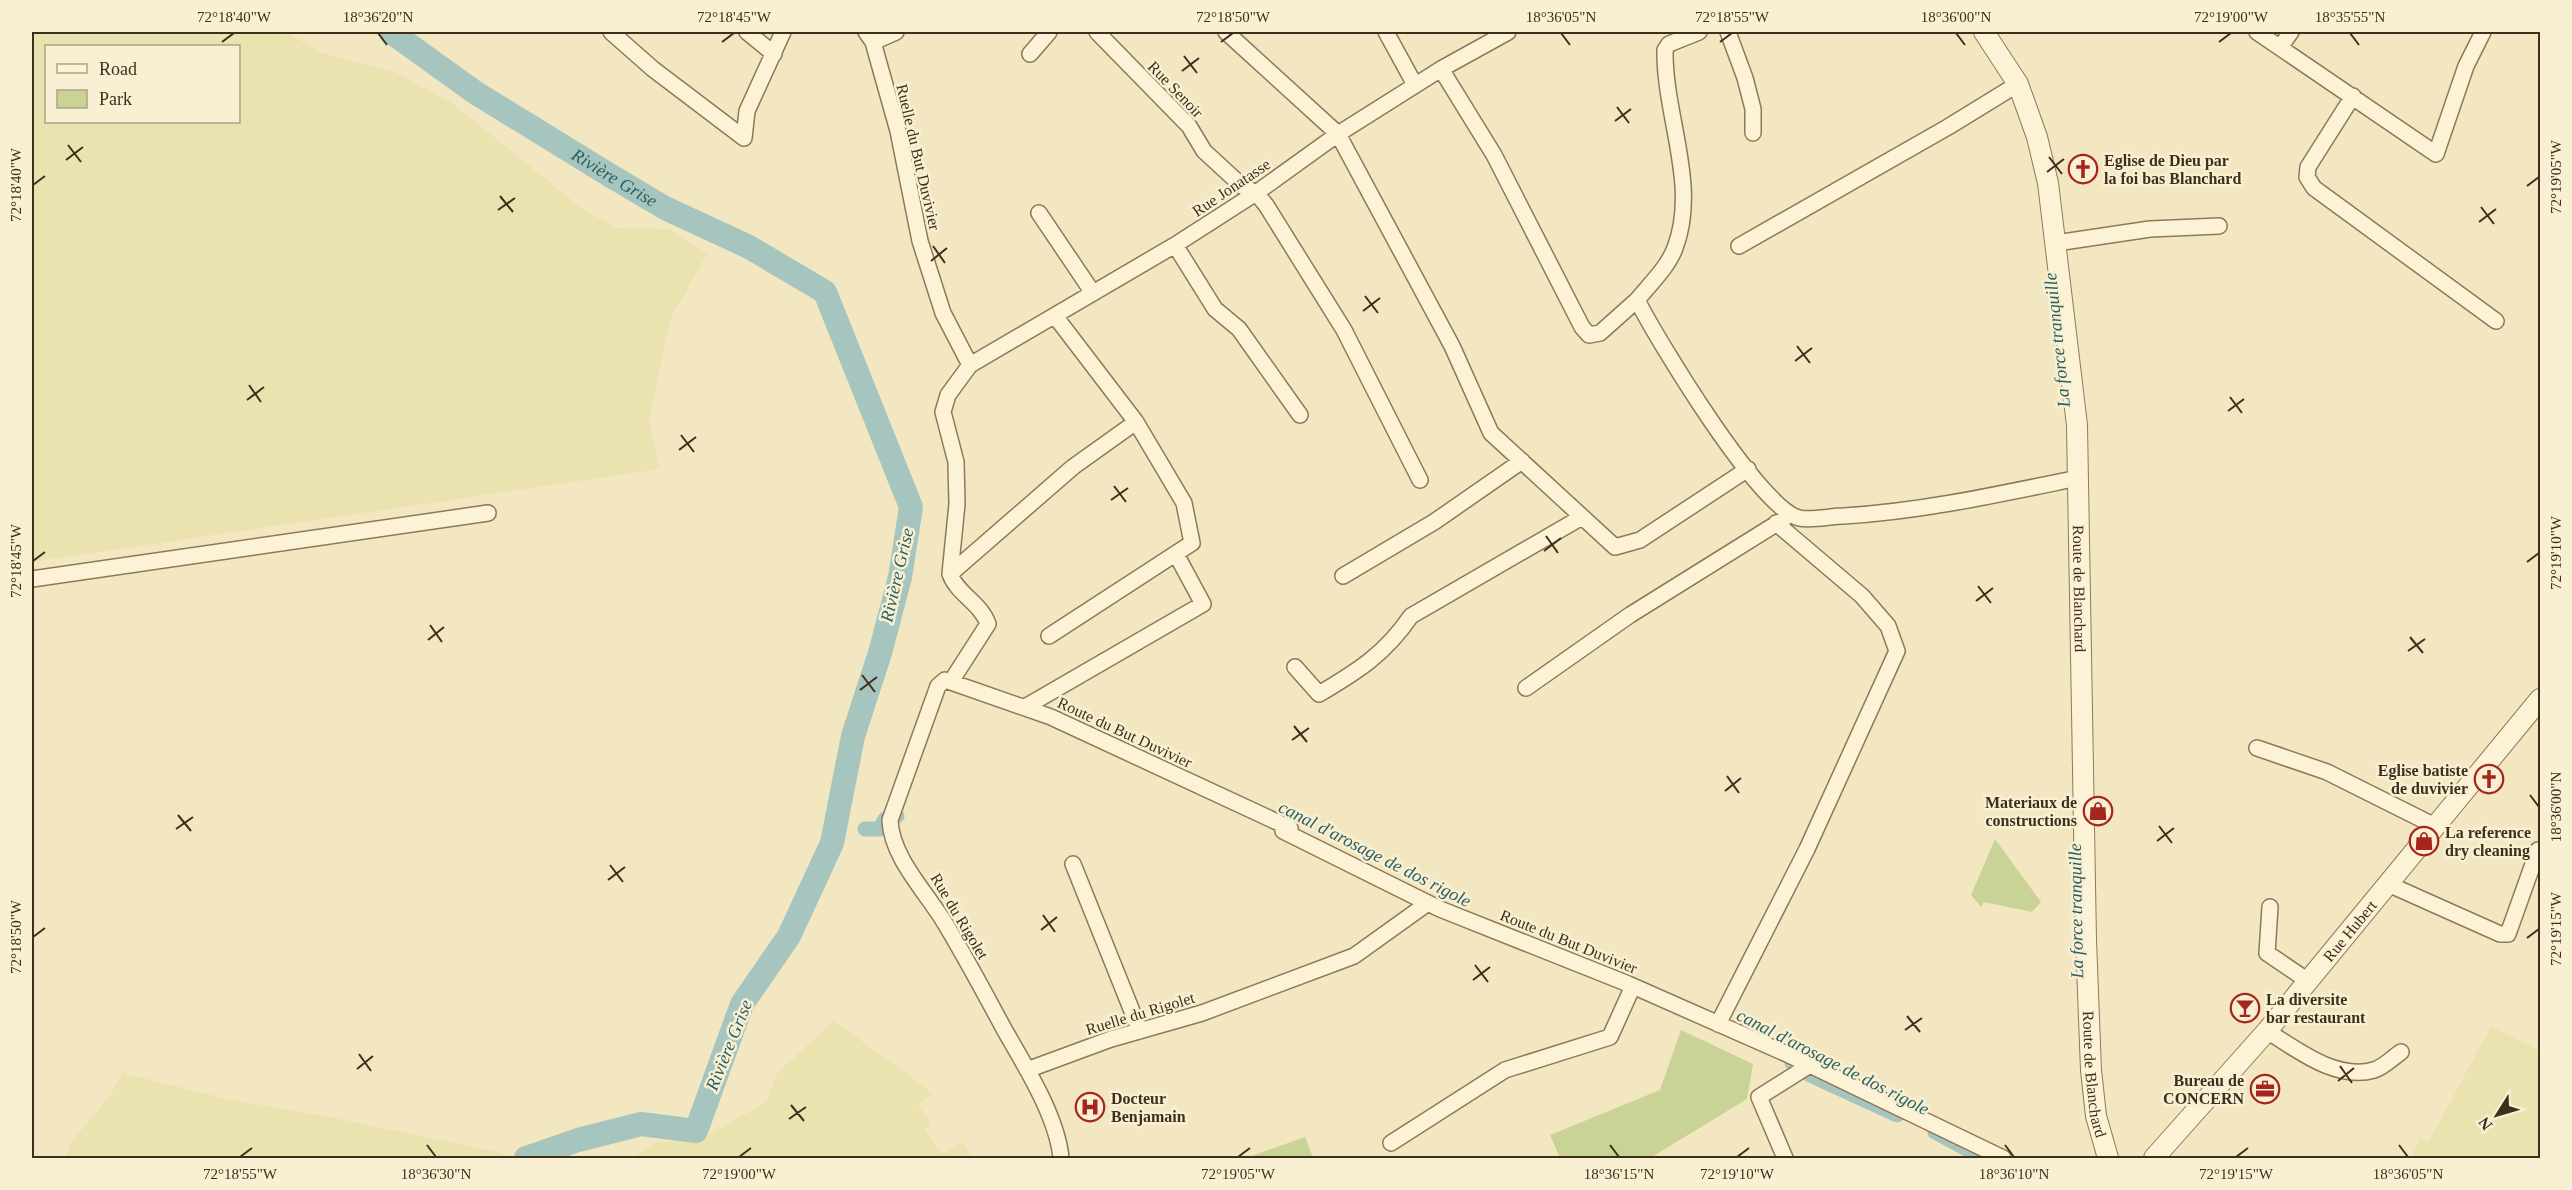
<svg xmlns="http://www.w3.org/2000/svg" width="2572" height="1190" font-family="'Times New Roman',serif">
<rect width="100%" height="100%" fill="#f3e7c2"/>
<path fill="#eae3af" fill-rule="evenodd" d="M32 32H287L319 52 397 73 453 104 584 210 617 228 670 229 707 254 671 318 659 372 649 420 660 469 32 562ZM46 46H238V122H46Z
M834 1021 933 1093 918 1105 931 1124 924 1129 942 1154 963 1142 972 1158H632L656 1142 701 1139 766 1102 778 1072Z
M2491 1026 2540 1051V1158H2411L2419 1140 2429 1141Z
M123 1073 227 1099 335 1118 498 1152 512 1158H65L71 1142 109 1097Z"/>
<path fill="#c8d395" d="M1995 839 2041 902 2032 912 1984 902 1981 907 1971 895Z
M1681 1030 1753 1064 1747 1099 1650 1158H1560L1550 1135 1660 1090Z
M1305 1137 1313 1158H1246Z"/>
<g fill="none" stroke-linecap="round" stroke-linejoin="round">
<path stroke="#a5c5be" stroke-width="15" d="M865 829H880L885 819 897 816
M1792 1063 1810 1075 1897 1115
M1935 1132 1983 1158"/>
<path stroke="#a5c5be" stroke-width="24" id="s1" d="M391 32 476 93 611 176 665 208 749 247 825 292 911 507 900 577 880 653 853 736 832 843 789 936 742 1004 696 1131 641 1124 578 1140 526 1158"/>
<g stroke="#907857" stroke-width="18">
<path id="minor" d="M611 32 653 69 744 138
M747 32 774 54
M866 32 873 42 898 131 920 241 943 313 970 365 948 395 943 412 956 462 957 504 950 574C957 594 981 603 988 624L952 680
M1097 32 1189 126 1204 151 1242 186 1256 193 1266 205 1344 330 1420 480
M1226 32 1338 134 1452 346 1491 433 1615 547 1640 540 1748 469
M1386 32 1415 85
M1699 32 1669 44 1665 50C1664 116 1699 185 1675 248 1668 267 1650 284 1637 300 1658 341 1759 508 1799 518 1811 521 1831 516 1844 516 1924 511 2000 494 2078 478
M1728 32 1745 78 1753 109V133
M2257 32 2436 154 2466 66 2483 32
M873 42 896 32
M2281 46 2291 32
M1030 54 1049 32
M1441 69 1494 155 1582 327 1589 335 1600 333 1637 300
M2353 96 2308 167 2307 177 2314 188 2496 321
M744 138 747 111 783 32
M1039 213 1093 293
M2056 243 2150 229 2219 226
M1175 245 1215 309 1239 329 1300 415
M1739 246 1948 127 2018 84
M970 365 1175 245 1256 193 1338 134 1441 69 1508 32
M950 574 1073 467 1136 422
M1343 576 1434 522 1522 461
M32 579 488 513
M1049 636 1192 543 1184 503 1136 422 1055 316
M1295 667 1319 694C1358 671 1385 654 1411 616L1582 517
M1526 688 1630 615 1784 519
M1025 707 1203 604 1176 554
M2257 748 2327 772 2435 826
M1073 864 1140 1031
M2388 884 2500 934H2508L2538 850
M2270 907 2267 953 2308 981
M1718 1024 1807 849 1897 651 1888 626 1862 596 1776 523
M2267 1031C2296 1049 2336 1081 2374 1070 2384 1067 2392 1058 2401 1052
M1027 1070 1111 1039 1202 1013 1354 956 1428 903
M1391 1143 1505 1070 1610 1037 1633 986
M1061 1158C1057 1116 1025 1066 1004 1029 984 992 965 956 943 920 925 891 891 856 890 820L938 686 945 680 1051 717 1290 828 1283 831 1440 909 1626 983 1789 1055 2003 1158
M1785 1158 1759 1097 1810 1065"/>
</g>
<g stroke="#907857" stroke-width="22">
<g id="tertiary">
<path id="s2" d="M1984 32 2018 84 2037 137 2048 183 2077 425 2086 940 2091 1070 2096 1116 2108 1158"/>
<path id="s3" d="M2154 1158 2267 1031 2540 699"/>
</g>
</g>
<use href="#minor" stroke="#fcf3d7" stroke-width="15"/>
<use href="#tertiary" stroke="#fcf3d7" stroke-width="20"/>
</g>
<path fill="none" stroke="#3e2f1d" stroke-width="2" d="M378 33 387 45M1561 33 1570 45M1956 33 1965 45M2350 33 2359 45M222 42 234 33M722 42 734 33M1221 42 1233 33M1720 42 1732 33M2219 42 2231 33M1184 56 1197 73M1182 71 1199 58M1617 107 1629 123M1615 121 1631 109M68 145 81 162M2049 157 2062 174M66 160 83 147M2047 172 2064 159M33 185 45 176M2527 186 2539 177M500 196 513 212M2481 207 2494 224M498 210 515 198M2479 222 2496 209M933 246 945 263M931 261 947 248M1365 296 1378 313M1363 311 1380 298M1797 346 1810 363M1795 361 1812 348M249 385 261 402M2230 397 2242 413M247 400 264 387M2228 411 2244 399M681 435 694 452M679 450 696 437M1114 486 1126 502M1111 500 1128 488M1546 536 1558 553M1544 551 1561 538M33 561 45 552M2527 562 2539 553M1978 586 1991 603M1976 601 1993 588M430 625 442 642M2410 637 2423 653M428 640 444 627M2408 651 2425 639M862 675 875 692M860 690 877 677M1294 726 1307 742M1292 740 1309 728M1727 776 1739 793M1725 791 1741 778M2530 795 2539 807M178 815 191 831M2159 826 2172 843M176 829 193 817M2157 841 2174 828M610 865 623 882M608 880 625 867M1043 915 1055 932M1041 930 1057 917M33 937 45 928M2527 938 2539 929M1475 965 1488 982M1473 980 1490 967M1907 1016 1920 1032M1905 1030 1922 1018M359 1054 371 1071M2340 1066 2352 1083M357 1069 373 1056M2338 1081 2354 1068M791 1105 804 1121M789 1119 806 1107M427 1145 436 1157M1610 1145 1619 1157M2005 1145 2014 1157M2399 1145 2408 1157M240 1157 252 1148M739 1157 751 1148M1238 1157 1250 1148M1737 1157 1749 1148M2236 1157 2248 1148"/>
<defs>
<g id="church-ring" transform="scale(1.5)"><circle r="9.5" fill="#f9f0d3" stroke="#a6261f" stroke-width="1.5"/><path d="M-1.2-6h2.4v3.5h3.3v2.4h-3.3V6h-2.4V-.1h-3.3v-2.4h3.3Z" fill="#a6261f"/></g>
<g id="shop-ring" transform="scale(1.5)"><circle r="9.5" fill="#f9f0d3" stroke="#a6261f" stroke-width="1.5"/><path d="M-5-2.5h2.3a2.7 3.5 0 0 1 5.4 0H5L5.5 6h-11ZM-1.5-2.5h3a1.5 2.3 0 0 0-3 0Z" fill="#a6261f"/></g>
<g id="bar-ring" transform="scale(1.5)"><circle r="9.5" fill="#f9f0d3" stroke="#a6261f" stroke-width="1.5"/><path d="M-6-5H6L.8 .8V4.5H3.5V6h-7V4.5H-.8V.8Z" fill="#a6261f"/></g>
<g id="office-ring" transform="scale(1.5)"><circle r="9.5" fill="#f9f0d3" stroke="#a6261f" stroke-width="1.5"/><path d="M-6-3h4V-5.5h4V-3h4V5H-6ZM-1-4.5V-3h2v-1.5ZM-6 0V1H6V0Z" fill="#a6261f"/></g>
<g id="hospital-ring" transform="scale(1.5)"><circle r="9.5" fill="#f9f0d3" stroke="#a6261f" stroke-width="1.5"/><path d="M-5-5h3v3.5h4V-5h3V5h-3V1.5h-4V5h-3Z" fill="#a6261f"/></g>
</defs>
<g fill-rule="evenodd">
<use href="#church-ring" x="2083" y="169"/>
<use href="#church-ring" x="2489" y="779"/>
<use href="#shop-ring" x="2098" y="811"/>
<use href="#shop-ring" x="2424" y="841"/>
<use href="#bar-ring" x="2245" y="1008"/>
<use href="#office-ring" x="2265" y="1089"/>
<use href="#hospital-ring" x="1090" y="1107"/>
</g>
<g text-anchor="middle" stroke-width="5" stroke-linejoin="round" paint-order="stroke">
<g font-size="16" fill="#3e2f1d" stroke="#f9f0d3">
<text transform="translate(1176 89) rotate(46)" y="6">Rue Senoir</text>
<text transform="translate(919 157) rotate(77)" y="6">Ruelle du But Duvivier</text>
<text transform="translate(1231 187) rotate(-34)" y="6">Rue Jonatasse</text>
<text dy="6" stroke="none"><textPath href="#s2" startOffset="573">Route de Blanchard</textPath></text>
<text transform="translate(1125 732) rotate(25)" y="6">Route du But Duvivier</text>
<text transform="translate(960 916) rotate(59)" y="6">Rue du Rigolet</text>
<text dy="6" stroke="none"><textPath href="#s3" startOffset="300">Rue Hubert</textPath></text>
<text transform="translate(1569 941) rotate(22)" y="6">Route du But Duvivier</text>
<text transform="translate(1140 1013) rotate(-17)" y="6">Ruelle du Rigolet</text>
<text dy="6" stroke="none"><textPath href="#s2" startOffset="1059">Route de Blanchard</textPath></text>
</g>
<g font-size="16" font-weight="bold" fill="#3e2f1d" stroke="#f9f0d3" text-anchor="start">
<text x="2104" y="166">Eglise de Dieu par<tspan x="2104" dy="18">la foi bas Blanchard</tspan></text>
<text x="2468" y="776" text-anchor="end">Eglise batiste<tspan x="2468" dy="18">de duvivier</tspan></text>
<text x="2077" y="808" text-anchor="end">Materiaux de<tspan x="2077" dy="18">constructions</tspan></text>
<text x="2445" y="838">La reference<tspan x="2445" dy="18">dry cleaning</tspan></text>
<text x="2266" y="1005">La diversite<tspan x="2266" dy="18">bar restaurant</tspan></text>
<text x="2244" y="1086" text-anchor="end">Bureau de<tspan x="2244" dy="18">CONCERN</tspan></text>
<text x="1111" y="1104">Docteur<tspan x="1111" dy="18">Benjamain</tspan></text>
</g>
<g font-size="18" font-style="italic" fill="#2a5f5f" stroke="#f9f0d3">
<text dy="6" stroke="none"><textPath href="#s1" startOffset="267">Rivière Grise</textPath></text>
<text transform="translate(2057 340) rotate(-96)" y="6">La force tranquille</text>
<text transform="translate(897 575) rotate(-77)" y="6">Rivière Grise</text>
<text transform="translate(1375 854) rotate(27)" y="6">canal d'arosage de dos rigole</text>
<text transform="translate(2076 911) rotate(-91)" y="6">La force tranquille</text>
<text transform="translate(729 1045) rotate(-68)" y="6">Rivière Grise</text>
<text transform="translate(1833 1062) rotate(27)" y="6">canal d'arosage de dos rigole</text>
</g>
</g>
<rect width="2572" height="1190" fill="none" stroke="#f9f0d3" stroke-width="66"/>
<rect x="45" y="45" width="195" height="78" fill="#f9f0d3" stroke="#aea38a" stroke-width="1.5"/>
<rect x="57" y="64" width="30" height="9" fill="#fcf3d7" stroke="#aea38a" stroke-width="1.5"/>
<text x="99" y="75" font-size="18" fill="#3e2f1d">Road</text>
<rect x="57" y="90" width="30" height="18" fill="#c8d395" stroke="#aea38a" stroke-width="1.5"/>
<text x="99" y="105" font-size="18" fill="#3e2f1d">Park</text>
<g transform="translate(2497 1115) rotate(233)" stroke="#f9f0d3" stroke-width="4.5" paint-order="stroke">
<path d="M0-4.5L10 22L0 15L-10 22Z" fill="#3e2f1d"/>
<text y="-9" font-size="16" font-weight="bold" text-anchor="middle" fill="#3e2f1d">N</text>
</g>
<rect x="33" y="33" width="2506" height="1124" fill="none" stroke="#3e2f1d" stroke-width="2"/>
<g font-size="15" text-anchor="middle" fill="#3e2f1d">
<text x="234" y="22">72°18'40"W</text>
<text x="378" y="22">18°36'20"N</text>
<text x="734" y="22">72°18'45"W</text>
<text x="1233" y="22">72°18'50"W</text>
<text x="1561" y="22">18°36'05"N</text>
<text x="1732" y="22">72°18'55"W</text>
<text x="1956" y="22">18°36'00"N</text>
<text x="2231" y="22">72°19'00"W</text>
<text x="2350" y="22">18°35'55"N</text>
<text transform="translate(2556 177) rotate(-90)" y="5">72°19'05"W</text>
<text transform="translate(16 185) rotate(-90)" y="5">72°18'40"W</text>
<text transform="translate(2556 553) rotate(-90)" y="5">72°19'10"W</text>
<text transform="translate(16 561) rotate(-90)" y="5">72°18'45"W</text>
<text transform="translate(2556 807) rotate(-90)" y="5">18°36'00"N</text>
<text transform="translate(2556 929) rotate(-90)" y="5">72°19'15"W</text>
<text transform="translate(16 937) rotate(-90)" y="5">72°18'50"W</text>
<text x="240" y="1179">72°18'55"W</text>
<text x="436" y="1179">18°36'30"N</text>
<text x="739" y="1179">72°19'00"W</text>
<text x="1238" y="1179">72°19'05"W</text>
<text x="1619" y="1179">18°36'15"N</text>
<text x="1737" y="1179">72°19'10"W</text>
<text x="2014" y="1179">18°36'10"N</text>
<text x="2236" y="1179">72°19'15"W</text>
<text x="2408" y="1179">18°36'05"N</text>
</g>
</svg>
